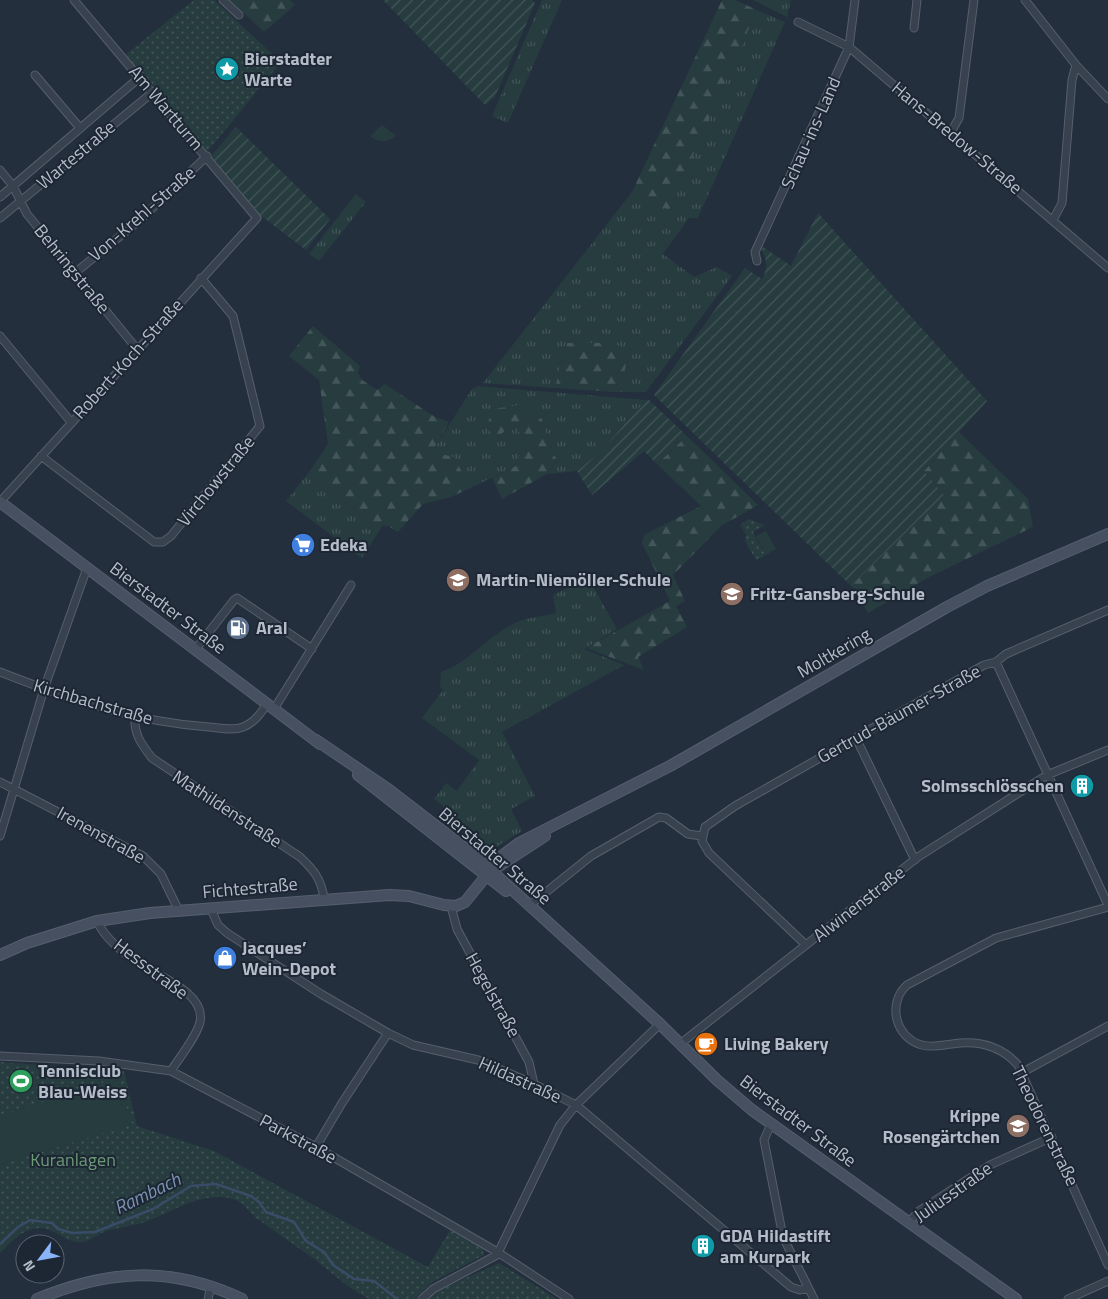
<svg xmlns="http://www.w3.org/2000/svg" width="1108" height="1299" font-family="'Titillium Web',sans-serif">
<defs>
<pattern id="grass-tufts" width="24" height="20" patternUnits="userSpaceOnUse" patternTransform="scale(1.25)"><rect width="24" height="20" fill="#263c3f"/><path d="M3 7l-1-3M5 7V3M7 7l1-3M15 17l-1-3M17 17v-4M19 17l1-3" fill="none" stroke="#435659"/></pattern>
<pattern id="forest-firs" width="22" height="20" patternUnits="userSpaceOnUse" patternTransform="scale(1.25)"><rect width="22" height="20" fill="#263c3f"/><path d="M5 1l3.5 6h-7zM16 11l3.5 6h-7z" fill="#435659"/></pattern>
<pattern id="park-dots" width="8" height="8" patternUnits="userSpaceOnUse" patternTransform="scale(1.25)"><rect width="8" height="8" fill="#263c3f"/><path d="M2 2h.1M6 6h.1" fill="none" stroke="#435659" stroke-width="1.8" stroke-linecap="round"/></pattern>
<pattern id="garden-furrows" width="10" height="10" patternUnits="userSpaceOnUse" patternTransform="scale(1.25)"><rect width="10" height="10" fill="#263c3f"/><path d="M-1 1l2-2M0 10L10 0M9 11l2-2" fill="none" stroke="#435659"/></pattern>
</defs>
<rect width="100%" height="100%" fill="#242f3e"/>
<path fill="url(#grass-tufts)" d="M542 0H562L508 123 492 116Z
M753 0H791L787 17Z
M757 10 785 22 698 218H689L663 254 694 277 717 267 732 276 646 392H614L633 350 567 343 555 388 483 383 632 192 669 209Z
M382 125 396 136C386 143 380 143 370 136Z
M356 194 366 202 319 261 309 254Z
M478 386 646 400 601 451 577 471 547 474 557 459 552 453 542 419 517 423 524 444 516 466 464 491V476L431 453 472 389Z
M309 472 372 525H383L362 558 286 501Z
M585 580 591 583 617 629 584 649 624 665 502 732 535 796 511 809 522 831 493 849H486L441 817 447 809 434 799 446 783 457 791 479 760 422 718 443 690 440 687 441 672C469 663 488 636 515 623 526 617 543 617 556 613L553 595Z"/>
<path fill="url(#forest-firs)" d="M230 0H290L295 5 264 32Z
M722 0H735L757 10 669 210 632 192Z
M313 326 360 366 358 373 362 380 377 390 385 384 435 417 449 422 432 452 454 457 464 476V491L451 497 423 504 398 532 388 526 372 525 309 472 328 444 319 380 289 356Z
M567 343H611L633 350 614 392 555 388Z
M519 405 542 419 552 453 557 459 547 474 502 499 492 478 516 466 524 444 516 424 496 437 486 428 493 409Z
M959 432 1028 499 1033 527 929 577 868 613 862 603 865 597 851 586 944 495 924 471Z
M687 436 758 505 721 526 673 575 685 601 676 606 687 627 638 657 644 670 586 648 670 601 642 543 644 535 701 506 657 464Z"/>
<path fill="url(#park-dots)" d="M194 0H214L281 62 207 152 125 55Z
M749 519 765 525 753 532 766 555 756 560 745 541 746 535 740 525Z
M0 1062 124 1071 137 1126 214 1151 428 1267 450 1230 483 1249 484 1255 432 1282 415 1299C404 1299 378 1299 369 1299 349 1289 332 1273 314 1259 296 1246 277 1233 259 1220 250 1214 244 1202 233 1199 202 1191 176 1210 150 1220 136 1226 120 1227 106 1231 99 1234 93 1239 86 1241 73 1244 68 1239 58 1234 32 1219 17 1236 0 1253Z
M499 1263 557 1299H426L433 1293Z"/>
<path fill="url(#garden-furrows)" d="M383 0H532L535 3 495 97 485 105Z
M236 127 330 219 306 250 260 215 210 157Z
M818 213 987 401 924 471 944 495 851 586 654 395 745 268 762 279C769 266 766 258 760 245L791 266Z
M646 400H649L687 436 657 464 644 451 592 495 577 471 601 451Z"/>
<path fill="#263c3f" d="M766 531 776 549 766 555 756 536Z
M117 1078 132 1124 0 1165V1116Z"/>
<g fill="none" stroke-linecap="round" stroke-linejoin="round">
<path stroke="#394c67" stroke-width="2.5" d="M0 1244 18 1227 30 1220 52 1223 58 1229 72 1233 95 1232 153 1209 191 1186 216 1184 251 1196 259 1202 266 1212 294 1222 306 1241 324 1252 333 1265 354 1279 374 1281 397 1299"/>
<g stroke="#565f6c" stroke-width="9">
<path id="street" d="M223 0 239 15
M1025 0 1076 65 1108 99
M798 22 849 47 1108 268
M914 28 917 0
M35 75 80 128
M951 132 959 118 974 0
M0 170 13 186 27 214 137 349
M0 197 140 77
M0 218 153 92
M1053 220 1062 203 1072 80 1076 65
M757 261 755 252 849 47 855 0
M76 272 140 220 207 156
M0 336 71 422
M41 456 154 542H163L171 536 260 426 233 316 201 278
M0 502 257 218 74 0
M195 650 234 600 237 598 312 649
M996 662 1108 905
M0 672C69 699 135 722 209 727 220 728 233 731 243 727 254 723 261 713 267 704
M274 709 351 585
M135 718C134 735 142 745 152 758L300 857C314 870 321 879 324 898
M856 738 915 860
M0 782 143 856 161 874 179 911
M0 836 44 689 87 568
M530 905 591 856 659 817 666 818 688 834 702 836
M451 906 457 929 529 1062 534 1084
M1108 907 996 938 907 985C887 1003 895 1038 922 1045 933 1048 942 1045 952 1044 978 1040 1001 1046 1018 1065L1108 1265
M211 909 218 925 227 933 321 994 388 1033 413 1045 478 1060 534 1084 576 1105 791 1287 800 1290 808 1288
M97 921C105 939 127 956 143 966 161 977 206 994 200 1022 197 1036 179 1058 171 1071
M806 945 709 853 702 841 705 827 735 806 984 665 996 662 1006 654 1108 610
M680 1044 918 857 1047 775 1108 750
M0 1056 99 1061 171 1071 316 1147 499 1253 569 1299
M1023 1072 1108 1026
M771 1124 764 1140 783 1237 814 1299
M316 1147 342 1103 388 1033
M909 1222 919 1211 990 1165 1052 1137
M208 1299 211 1286
M422 1299 433 1289 497 1255 560 1125 576 1105 660 1024
M1068 1299 1108 1281"/>
</g>
<g stroke="#565f6c" stroke-width="12">
<path id="secondary" d="M0 502 320 744
M316 740 388 789 475 856 660 1024 717 1080 752 1110 1016 1299
M358 775 506 891
M499 866 545 836
M0 955 27 943 97 921 150 913 389 895 409 896 444 905 456 906 465 902 503 855 519 843 670 766 947 607 987 586 1108 534
M37 1299C108 1270 170 1265 242 1299"/>
</g>
<use href="#street" stroke="#38414e" stroke-width="7"/>
<use href="#secondary" stroke="#465061" stroke-width="10"/>
</g>
<defs>
<g id="sight-disc" transform="scale(1.25)"><circle r="9.5" fill="#0f9aa8" stroke="#1d2633"/><path d="M0-6L1.8-2.2L6-1.7L2.9 1.2L3.7 5.4L0 3.3L-3.7 5.4L-2.9 1.2L-6-1.7L-1.8-2.2Z" fill="#fff"/></g>
<g id="supermarket-disc" transform="scale(1.25)"><circle r="9.5" fill="#3f7fe0" stroke="#1d2633"/><path d="M-6-5.5h2.5l.6 2H6L4.5 2H-2.5L-4.4-4H-6ZM-1.5 3.2a1.3 1.3 0 1 0 .1 0ZM3 3.2a1.3 1.3 0 1 0 .1 0Z" fill="#fff"/></g>
<g id="school-disc" transform="scale(1.25)"><circle r="9.5" fill="#8d6e63" stroke="#1d2633"/><path d="M0-5L7-2L0 1L-7-2ZM-4 1L0 2.5L4 1V4Q0 6-4 4Z" fill="#fff"/></g>
<g id="fuel-disc" transform="scale(1.25)"><circle r="9.5" fill="#5c6f8a" stroke="#1d2633"/><path d="M-5.5-6h7V0h2V4h1.3V-2.5L3-4.5l.8-.8L6-3V5H2.5V1h-1V6h-7ZM-4.2-4.7v3.2H.2V-4.7Z" fill="#fff"/></g>
<g id="building-disc" transform="scale(1.25)"><circle r="9.5" fill="#0f9aa8" stroke="#1d2633"/><path d="M-4-6H4V6H1V3H-1V6H-4ZM-2.5-4.3h1.7v1.8h-1.7ZM.8-4.3h1.7v1.8H.8ZM-2.5-1h1.7V.8h-1.7ZM.8-1h1.7V.8H.8Z" fill="#fff"/></g>
<g id="shop-disc" transform="scale(1.25)"><circle r="9.5" fill="#3f7fe0" stroke="#1d2633"/><path d="M-5-2.5h2.3a2.7 3.5 0 0 1 5.4 0H5L5.5 6h-11ZM-1.5-2.5h3a1.5 2.3 0 0 0-3 0Z" fill="#fff"/></g>
<g id="cafe-disc" transform="scale(1.25)"><circle r="9.5" fill="#e8710a" stroke="#1d2633"/><path d="M-5.5-4.5H6V0H3Q3 3.5 0 3.5H-2.5Q-5.5 3.5-5.5 0ZM3-3.2v2h1.7v-2ZM-6 4.5H4V6H-6Z" fill="#fff"/></g>
<g id="stadium-disc" transform="scale(1.25)"><circle r="9.5" fill="#2e9e5b" stroke="#1d2633"/><path d="M0-5a6.5 5 0 1 0 0 10a6.5 5 0 1 0 0-10ZM-3.5-1.8h7v3.6h-7Z" fill="#fff"/></g>
</defs>
<g fill-rule="evenodd">
<use href="#sight-disc" x="227" y="69"/>
<use href="#supermarket-disc" x="303" y="545"/>
<use href="#school-disc" x="458" y="580"/>
<use href="#school-disc" x="732" y="594"/>
<use href="#fuel-disc" x="238" y="628"/>
<use href="#building-disc" x="1082" y="786"/>
<use href="#shop-disc" x="225" y="958"/>
<use href="#cafe-disc" x="706" y="1044"/>
<use href="#stadium-disc" x="21" y="1081"/>
<use href="#school-disc" x="1018" y="1126"/>
<use href="#building-disc" x="703" y="1246"/>
</g>
<g text-anchor="middle" stroke-width="4" stroke-linejoin="round" paint-order="stroke">
<g font-size="18" font-weight="bold" fill="#b4bcc9" stroke="#1d2633" text-anchor="start">
<text x="244" y="65">Bierstadter<tspan x="244" dy="21">Warte</tspan></text>
<text x="320" y="551">Edeka</text>
<text x="476" y="586">Martin-Niemöller-Schule</text>
<text x="750" y="600">Fritz-Gansberg-Schule</text>
<text x="256" y="634">Aral</text>
<text x="1064" y="792" text-anchor="end">Solmsschlösschen</text>
<text x="242" y="954">Jacques’<tspan x="242" dy="21">Wein-Depot</tspan></text>
<text x="724" y="1050">Living Bakery</text>
<text x="38" y="1077">Tennisclub<tspan x="38" dy="21">Blau-Weiss</tspan></text>
<text x="1000" y="1122" text-anchor="end">Krippe<tspan x="1000" dy="21">Rosengärtchen</tspan></text>
<text x="720" y="1242">GDA Hildastift<tspan x="720" dy="21">am Kurpark</tspan></text>
</g>
<g font-size="18" fill="#b4bcc9" stroke="#1d2633">
<text transform="translate(166 108) rotate(50)" y="6">Am Wartturm</text>
<text transform="translate(811 133) rotate(-66)" y="6">Schau-ins-Land</text>
<text transform="translate(957 138) rotate(40)" y="6">Hans-Bredow-Straße</text>
<text transform="translate(76 155) rotate(-40)" y="6">Wartestraße</text>
<text transform="translate(142 214) rotate(-41)" y="6">Von-Krehl-Straße</text>
<text transform="translate(72 269) rotate(51)" y="6">Behringstraße</text>
<text transform="translate(128 359) rotate(-48)" y="6">Robert-Koch-Straße</text>
<text transform="translate(216 481) rotate(-51)" y="6">Virchowstraße</text>
<text transform="translate(168 608) rotate(37)" y="6">Bierstadter Straße</text>
<text transform="translate(834 653) rotate(-30)" y="6">Moltkering</text>
<text transform="translate(93 702) rotate(16)" y="6">Kirchbachstraße</text>
<text transform="translate(899 714) rotate(-29)" y="6">Gertrud-Bäumer-Straße</text>
<text transform="translate(227 809) rotate(33)" y="6">Mathildenstraße</text>
<text transform="translate(101 835) rotate(29)" y="6">Irenenstraße</text>
<text transform="translate(495 856) rotate(40)" y="6">Bierstadter Straße</text>
<text transform="translate(250 888) rotate(-5)" y="6">Fichtestraße</text>
<text transform="translate(859 904) rotate(-38)" y="6">Alwinenstraße</text>
<text transform="translate(151 969) rotate(37)" y="6">Hessstraße</text>
<text transform="translate(493 995) rotate(61)" y="6">Hegelstraße</text>
<text transform="translate(520 1080) rotate(24)" y="6">Hildastraße</text>
<text transform="translate(798 1121) rotate(37)" y="6">Bierstadter Straße</text>
<text transform="translate(1045 1126) rotate(64)" y="6">Theodorenstraße</text>
<text transform="translate(298 1139) rotate(28)" y="6">Parkstraße</text>
<text transform="translate(953 1192) rotate(-35)" y="6">Juliusstraße</text>
</g>
<g font-size="18" fill="#6b9a76" stroke="#1d2633">
<text x="73" y="1166">Kuranlagen</text>
</g>
<g font-size="19" font-style="italic" fill="#7c92b1" stroke="#1d2633">
<text transform="translate(147 1193) rotate(-26)" y="7">Rambach</text>
</g>
</g>
<g transform="translate(40 1259) rotate(238)"><circle r="24" fill="#1d2633" stroke="#59626f"/>
<path d="M0-4L9 19L0 12L-9 19Z" fill="#8ab4f8"/>
<text y="-8" font-size="14" font-weight="bold" text-anchor="middle" fill="#b4bcc9">N</text>
</g>
</svg>
